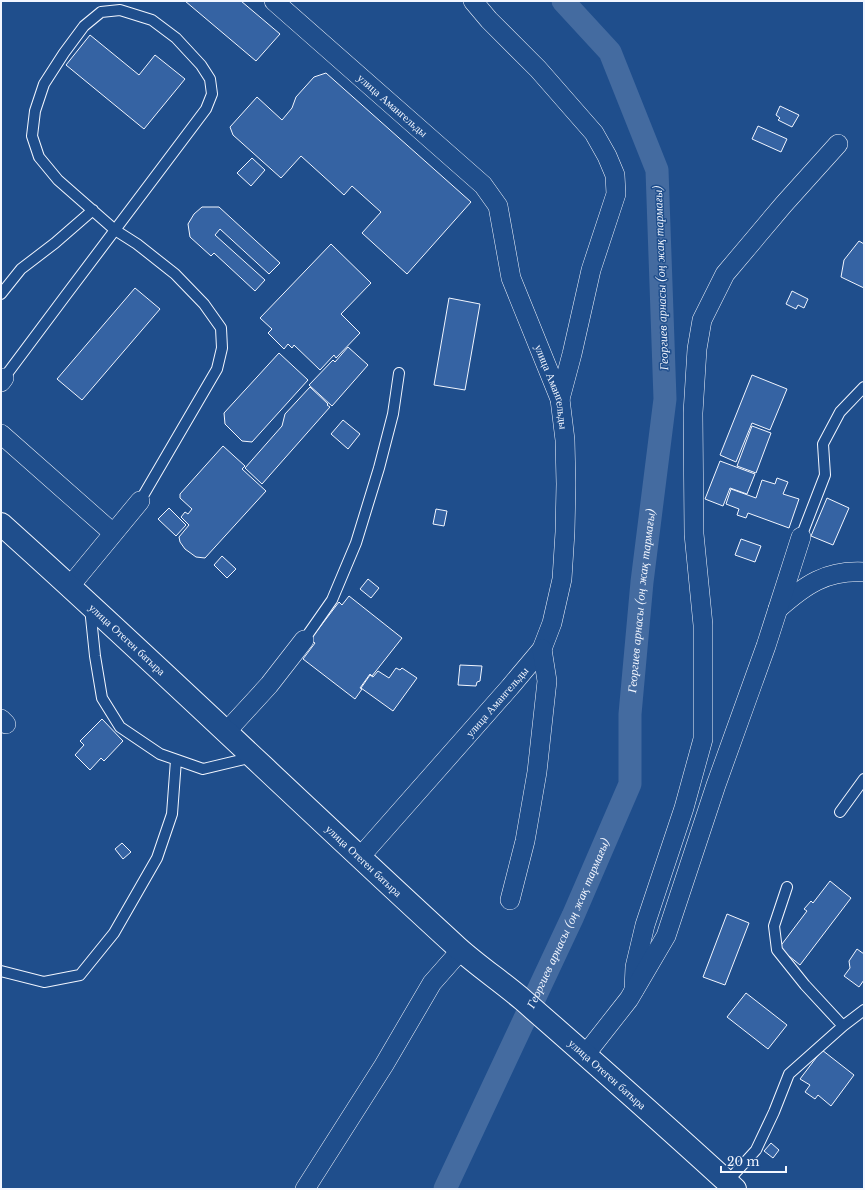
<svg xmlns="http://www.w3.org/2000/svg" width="865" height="1190" font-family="'Libre Baskerville',serif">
<rect width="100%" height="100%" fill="#1f4e8c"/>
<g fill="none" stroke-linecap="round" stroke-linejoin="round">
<path stroke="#446ba0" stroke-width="23" id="s1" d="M445 1189 573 916 630 784V714L642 582 665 399 657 170 610 52 563 1"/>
</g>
<path fill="#3563a3" stroke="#f2f6ff" d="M185 1H241L280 34 256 61Z
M90 35 139 75 155 55 185 79 144 129 66 65Z
M326 73 471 202 407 274 362 233 381 212 352 186 344 195 301 156 281 178 233 135 230 127 257 97 282 120 292 108 296 97 314 77Z
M780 106 799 115 792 127 778 120 780 118 776 115Z
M758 126 787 139 781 152 752 139Z
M252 158 265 170 251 186 237 173Z
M202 207H219L280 263 269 274 220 229 215 235 265 280 255 291 214 253 211 256 190 237 188 224 194 214Z
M859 241 864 244V288L841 277 844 260Z
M331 244 371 283 341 314 360 333 336 358 334 355 320 370 294 345 292 348 288 344 284 349 268 333 272 329 260 318Z
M135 288 160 309 82 400 57 379Z
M792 291 808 299 804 308 798 305 796 309 786 304Z
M449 298 480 304 465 390 434 385Z
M348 347 368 365 332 406 309 385 333 360 335 362Z
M279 353 308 380 252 442 242 441 225 424 224 413Z
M752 375 787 389 770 430 752 423 736 462 720 455Z
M310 387 328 404 327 405 330 407 262 484 245 468 282 426 285 414Z
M343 420 360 434 348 449 331 434Z
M752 426 771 433 756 473 737 466Z
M223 446 245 466 242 469 266 491 205 558 196 557 185 549 180 542 179 537 189 525 181 517 185 512 188 514 192 509 180 498V494Z
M720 461 755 474 747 494 730 488 723 506 705 499Z
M777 478 788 482 783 494 799 499 789 528 748 513 746 518 737 515 739 509 726 504 731 489 756 498 762 480 775 484Z
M827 498 849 508 833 545 811 536Z
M169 508 186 525 176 536 158 519Z
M436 509 447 511 444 526 433 524Z
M741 539 761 546 755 562 735 555Z
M222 556 236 569 227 578 214 565Z
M368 579 379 588 371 598 360 589Z
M349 596 402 638 372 676 370 674 360 688 362 689 355 699 303 659 315 643 310 640 339 602 342 605Z
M460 665 482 666 480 681 477 682 476 686 458 685Z
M396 668 400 670 402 668 417 678 393 711 361 688 370 675 373 677 378 671 389 678Z
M102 719 123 741 104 761 101 758 90 770 75 755 84 745 80 741Z
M122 843 131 852 123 859 115 849Z
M830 881 851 898 800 965 779 948 807 911 804 909 811 901 813 903Z
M727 914 749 923 725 985 703 977Z
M857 949 864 954V980L859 987 844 976 850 968 849 961Z
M746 993 787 1025 768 1049 727 1017Z
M822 1050 854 1075 831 1106 818 1095 815 1099 805 1092 810 1085 800 1079Z
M771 1143 779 1150 773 1158 764 1151Z"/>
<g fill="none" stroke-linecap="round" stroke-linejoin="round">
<g stroke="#f2f6ff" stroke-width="12">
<path id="service" d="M1 294 21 269 55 243 93 210
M4 378C71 288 139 198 206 109L212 94 210 79 201 65 176 38 152 20 120 10 101 12 84 26 64 53 44 84 35 111 32 136 39 157 58 180 115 230 137 244 175 274 204 304 221 328 222 348 217 369 140 501
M801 537 825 475 823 444 840 412 864 387
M90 608 95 656 102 698 120 727 160 754 203 769 253 757
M304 640 332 600 356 543 379 468 393 414 399 373
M840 812 864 779
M787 887 774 926 777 950 805 985 843 1026
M1 971 44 982 80 975 114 933 157 858 172 814 176 760
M727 1182 756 1150 774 1112 789 1074 843 1026 864 1010"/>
</g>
<g stroke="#f2f6ff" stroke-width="20">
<g id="minor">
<path id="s2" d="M274 1 483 185 498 206 511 278 560 399 565 440 566 484 565 532 562 579 552 623 542 649 510 687 360 857"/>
<path d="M473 1 489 20 538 69 594 133 607 156 615 175 616 194 591 270 572 354 560 399"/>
<path d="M1 382 4 378"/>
<path d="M1 434 113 533"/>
<path d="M70 586 140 501"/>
<path d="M778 609C805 585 826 570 864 572"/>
<path d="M1 719 6 724"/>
<path d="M226 732 269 685 304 640"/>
<path d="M510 900 525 841 537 772 547 681 542 649"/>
<path d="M634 990 635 967 645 925 684 808 703 739V625L694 534 693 413 697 349 702 320 725 274 784 204 838 144"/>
<path d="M585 1055 629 999 666 936 716 785 766 646 801 537"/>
<path d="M305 1189 384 1065 432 983 461 950"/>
</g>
</g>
<g stroke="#f2f6ff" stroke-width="24">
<g id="secondary">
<path id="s3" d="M1 524C155 662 304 807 457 947 478 966 502 982 523 1000 594 1062 665 1125 735 1189"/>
</g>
</g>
<use href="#service" stroke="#1f4e8c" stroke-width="10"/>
<use href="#minor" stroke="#1f4e8c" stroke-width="19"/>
<use href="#secondary" stroke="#1f4e8c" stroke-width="22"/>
</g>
<g text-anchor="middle" stroke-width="3" stroke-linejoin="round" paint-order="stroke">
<g font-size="11" fill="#f2f6ff" stroke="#1f4e8c">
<text dy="4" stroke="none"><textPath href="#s2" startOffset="158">улица Амангельды</textPath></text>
<text dy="4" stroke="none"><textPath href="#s2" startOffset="494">улица Амангельды</textPath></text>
<text dy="4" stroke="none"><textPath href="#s3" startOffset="171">улица Отеген батыра</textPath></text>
<text transform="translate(497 702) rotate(-49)" y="4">улица Амангельды</text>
<text dy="4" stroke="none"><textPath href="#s3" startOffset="495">улица Отеген батыра</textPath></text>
<text dy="4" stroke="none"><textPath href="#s3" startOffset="819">улица Отеген батыра</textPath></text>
</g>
<g font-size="12" font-style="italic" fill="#f2f6ff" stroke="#1f4e8c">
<text transform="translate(661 278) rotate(-92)" y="4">Георгиев арнасы (оң жақ тармағы)</text>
<text dy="4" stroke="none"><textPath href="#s1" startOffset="629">Георгиев арнасы (оң жақ тармағы)</textPath></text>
<text dy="4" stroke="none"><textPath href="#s1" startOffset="293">Георгиев арнасы (оң жақ тармағы)</textPath></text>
</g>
</g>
<rect width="865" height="1190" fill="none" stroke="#f2f6ff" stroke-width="4"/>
<path d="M721 1166v6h65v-6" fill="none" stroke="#f2f6ff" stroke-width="2"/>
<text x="727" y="1166" font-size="12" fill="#f2f6ff" stroke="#1f4e8c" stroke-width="3" paint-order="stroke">20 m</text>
</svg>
